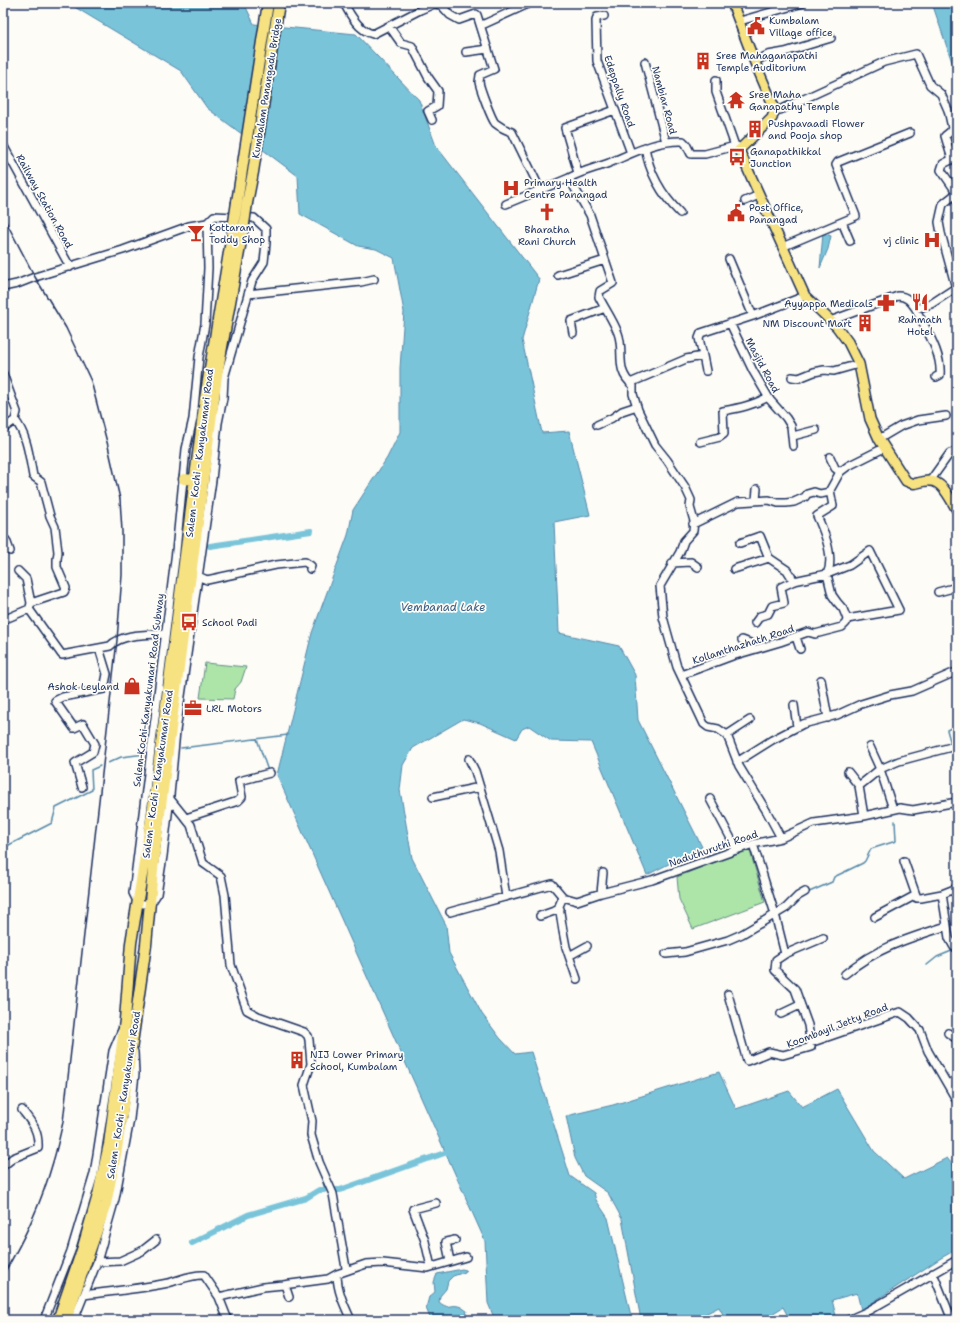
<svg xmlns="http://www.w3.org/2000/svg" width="960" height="1323" font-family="'Shantell Sans',sans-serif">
<rect width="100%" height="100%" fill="#fdfcf7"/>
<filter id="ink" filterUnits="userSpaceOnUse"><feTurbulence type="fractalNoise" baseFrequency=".025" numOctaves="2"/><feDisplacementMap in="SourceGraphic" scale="8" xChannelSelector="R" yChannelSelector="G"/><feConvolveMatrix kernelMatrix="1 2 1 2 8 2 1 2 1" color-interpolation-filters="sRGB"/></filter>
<g filter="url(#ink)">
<path fill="#ade5a9" stroke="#648a84" d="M205 663 246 667 241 682 235 689 233 699 200 698Z
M749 848 765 902 693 929 679 899 677 877Z"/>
<path fill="#7ac4da" stroke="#5488a8" d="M68 3H244L254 24 356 34 419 100 436 146 539 279 522 340 542 433 569 431 590 515 554 522 559 633 619 646 635 675 638 720 702 847 647 875 591 742 551 741 529 726 522 729 516 739 480 723 463 719 413 748 403 765 400 790 412 858 446 925 449 953 482 1014 500 1038 515 1054 531 1052 570 1176 594 1193 596 1200 608 1218 632 1320H495L488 1303 485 1241 277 775 312 633 348 535 353 510 387 458 400 432V368L404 312 394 258 376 249 358 246 300 214 298 176 207 108 181 71Z
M932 3H957V86L955 71Z
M823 233 831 236 828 249 820 268Z
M719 1072 736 1109 789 1091 802 1107 837 1089 874 1151 904 1179 947 1158 957 1170V1249L941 1258 861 1310 857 1293 832 1300 837 1320H790L783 1307 762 1320H726L719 1307 693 1320H641L622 1219 608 1193 584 1176 575 1158 566 1116 613 1105Z
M462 1269 466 1270 465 1272 453 1276 448 1281 446 1289 440 1296 439 1302C448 1310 450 1304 458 1306 461 1306 465 1310 467 1311L464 1320H431L426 1308 429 1297 435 1292 434 1282 437 1274Z"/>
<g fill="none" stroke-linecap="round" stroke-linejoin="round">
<path stroke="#5488a8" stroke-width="1.5" d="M257 739 268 771
M951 744 947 730 957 725
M181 748 288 735
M108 763 121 757 145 754
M886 763 894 758H899
M848 778 851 783 854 785
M865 812 879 809
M3 848 52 823 56 808 92 790 91 770 100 766
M200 864 201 867 209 871
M807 893 832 882 834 877 863 863 865 861 871 849 896 841 895 821
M927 965 937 957 954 950
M320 1172 324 1186"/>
<path stroke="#7ac4da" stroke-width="6" d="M210 546 311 531
M335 1190H340L453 1150
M192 1243 248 1215 306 1198 319 1190H324"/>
<g stroke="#1b2f5e" stroke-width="10">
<path id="minor" d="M344 3C350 15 359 31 373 34L420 10 434 4 441 5 450 15 459 20 476 14 477 15 494 69 480 75C480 76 479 81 479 82 480 88 491 118 495 123 500 127 506 130 512 132L540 189
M604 16 597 17 596 21 597 61 631 153
M740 21 803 3
M482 25 528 4
M389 26 401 43 412 46 428 77 438 91 437 106 428 111 432 120
M466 52 488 49
M755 61 768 55 785 52 831 38
M645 62 666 142
M716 80V92L735 146
M775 109 780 110 884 62 916 54 930 85 941 94 948 110 952 128 950 132 945 136 951 156V160L943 164 941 170 957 193
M3 145 70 267
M645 147C649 172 662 195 680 213
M578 173 565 128 615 110
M569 178 590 215 613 283 600 291 599 297C605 309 613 320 618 333 625 351 614 371 633 385V394L638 410 655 445 667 460 685 487 691 500 690 507 694 521 693 531 684 541 680 552 660 586 663 617 677 667 704 724 708 727 718 729 727 735 739 766 767 812 781 838
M745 201 759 195
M506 204 569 178C582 171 596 168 609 163 633 153 656 140 683 141L686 144 691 154H705L735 146H737L739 150
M214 216 254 218 266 229V243L264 262 252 281 224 378 223 398 218 423 212 480 176 731 169 806 163 856 157 894 150 905 138 903 133 893 176 551 186 449 193 419 199 357 205 324 208 268 207 223Z
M842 222 850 241
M782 247 856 216 836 165 838 162 910 133
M729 259 753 316
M558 275 605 260
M3 287 17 284 35 277 123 250 189 226 207 223
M956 288 941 233 939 222 943 204 957 193
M248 294 361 282 374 279
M916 309C925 329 942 352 940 375L936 377
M830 321 898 296C907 296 911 302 916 309L931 304 957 287
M730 323 753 371 770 400 786 418 791 426 793 446
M573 333 571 321 605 308
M703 356 706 371
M3 374 17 412 15 420 3 429
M792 377 799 378 814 372 824 370 834 371 859 364
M630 383 686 359 703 356 699 338 701 333 753 316 805 296
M15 420C28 437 29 456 33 476L41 482 50 516 55 527 58 552 57 559V567L66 588 64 592 31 603
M597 425 612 418 622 411 637 406
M793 436 816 430
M879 439 901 426 918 420 946 416
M700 442 720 437 724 434 723 411C739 408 754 405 768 397
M830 457 835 468 840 472
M930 481 950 453 957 451
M756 500 757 489
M693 524 738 502 769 500 778 503H786L794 502 805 497 807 494 814 492 820 494 830 492
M3 539 6 540 10 551
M740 543 760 536 769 558 787 570 794 581 827 574 850 565 870 551 899 610 847 619
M672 563 691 562 698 567
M734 569 769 558
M18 571 26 579 31 603 30 607
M198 576 207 580 276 565 305 562 311 566 310 569
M938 592 957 587
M3 620 29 609 62 655 110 646C123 633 147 635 165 634
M755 623 760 616 768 614 772 606 784 603 781 587 794 581
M796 637 800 649
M742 640 750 643 752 649
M681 675 732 656 780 642 808 632 815 634 842 627 846 623 847 619 843 609 837 602 832 595 827 574C835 558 824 531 817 516L833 506 830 490 840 472 848 466 884 448
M821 680 828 718
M794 705 797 727
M727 735 750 720
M870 747 880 769 893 809
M469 759 475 771 499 851 506 897
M737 762 772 740 803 724 837 715 861 704 890 695 912 691 953 673
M848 772 859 786
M82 787 75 763 93 752 95 744 83 724 74 728 55 701 63 697 104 689 107 674 99 648
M433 797 480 787
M170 799 191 825 203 863 221 876 225 895 231 965 247 1010 258 1016 304 1032 308 1036 309 1040 311 1064 304 1085 312 1121 311 1135 319 1162 333 1194 346 1268 345 1271
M710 799 737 850
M864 816 859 786 880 769 899 761 955 746
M186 818 238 801 242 797 239 781 270 773
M904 861 917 898H921L942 894
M957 888 942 894 949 938 954 947H957
M601 893 603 873
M563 897 559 906 563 931 566 947 577 979
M450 912 552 884 563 897 577 901 601 893 652 880 753 844 781 838 814 823 864 816 900 808 913 810 957 802
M540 916 560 909
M875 917 916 895
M666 954 685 952 728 940 742 934 786 908 798 896 805 892
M785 954 823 938
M569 956 587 946
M845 974C876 948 909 938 947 926
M728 994 747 1061 769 1052 783 1055 811 1047 808 1025 795 989 775 970 776 960 785 954 775 914 753 844
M781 1014 800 1005
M948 1033 957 1039
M810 1043 900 1012 909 1018 920 1030 928 1051 957 1101
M948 1084 957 1079
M3 1166 13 1158 38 1148C39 1130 32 1123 22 1110
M450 1261 446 1242 455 1240
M97 1262 120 1261 142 1251 156 1240
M431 1267 425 1241 413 1209 436 1203
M933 1273 950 1315
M337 1274C337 1290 344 1305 351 1320
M285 1285 289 1297
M84 1295C112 1291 140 1289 168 1283 180 1280 192 1274 204 1275L219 1297 228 1320
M219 1297 263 1287 283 1285 328 1279 337 1274 366 1264 383 1263 428 1268 466 1257
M44 1320 71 1251 94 1174 113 1051 121 1032
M74 1320 97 1262 115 1199 130 1119 135 1074 134 1052
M848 1320 866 1312 957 1260"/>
</g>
<g stroke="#1b2f5e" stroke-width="12">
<path id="major" d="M732 3 753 58 775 109 772 118 739 150 805 296 837 327 848 342 859 364 870 419 879 439 906 481C917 487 919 480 930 481 943 481 951 501 957 510"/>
</g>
<g stroke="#1b2f5e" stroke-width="13">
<path id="highway" d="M237 202 268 3
M247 203 253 172 279 3
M184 479 195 480
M58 1320 83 1247 98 1195 109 1144 125 1020 131 943 153 807 205 399 234 222
M66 1320 106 1204 117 1149 146 945 154 859 166 767 217 375 244 224"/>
</g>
<use href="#minor" stroke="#fdfcf7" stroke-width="7"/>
<use href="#major" stroke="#f7e281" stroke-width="9"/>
<use href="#highway" stroke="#f7e281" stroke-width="10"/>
<path stroke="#1b2f5e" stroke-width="1.5" d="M3 216 35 277 66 328 91 381 108 446 120 499 122 531V575L117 640 63 1122C60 1135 57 1149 53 1162 42 1201 24 1240 3 1275"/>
<g stroke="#1b2f5e" stroke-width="13" stroke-linecap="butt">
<path id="highway-bridge" d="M234 222 237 202
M244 224 247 203"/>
</g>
<use href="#highway-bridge" stroke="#f7e281" stroke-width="10"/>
</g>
</g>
<defs>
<g id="civic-bare" transform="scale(1.38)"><path d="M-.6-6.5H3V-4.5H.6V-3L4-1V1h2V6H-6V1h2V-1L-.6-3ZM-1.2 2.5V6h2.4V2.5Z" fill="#c8321e" stroke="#fdfcf7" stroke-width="2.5" paint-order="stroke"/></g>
<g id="building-bare" transform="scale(1.38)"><path d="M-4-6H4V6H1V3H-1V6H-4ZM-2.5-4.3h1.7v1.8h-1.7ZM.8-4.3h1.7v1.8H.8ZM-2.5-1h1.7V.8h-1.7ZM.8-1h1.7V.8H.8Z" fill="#c8321e" stroke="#fdfcf7" stroke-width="2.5" paint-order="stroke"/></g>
<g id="temple-bare" transform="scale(1.38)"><path d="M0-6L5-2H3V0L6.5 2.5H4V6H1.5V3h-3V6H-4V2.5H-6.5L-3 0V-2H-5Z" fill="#c8321e" stroke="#fdfcf7" stroke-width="2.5" paint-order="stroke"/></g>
<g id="bus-bare" transform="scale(1.38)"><path d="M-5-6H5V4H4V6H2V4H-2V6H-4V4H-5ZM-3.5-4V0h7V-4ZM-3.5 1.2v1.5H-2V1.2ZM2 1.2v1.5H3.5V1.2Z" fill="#c8321e" stroke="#fdfcf7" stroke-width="2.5" paint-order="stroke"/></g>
<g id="hospital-bare" transform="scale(1.38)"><path d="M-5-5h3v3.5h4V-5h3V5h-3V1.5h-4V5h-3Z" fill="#c8321e" stroke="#fdfcf7" stroke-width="2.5" paint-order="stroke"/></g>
<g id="church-bare" transform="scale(1.38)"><path d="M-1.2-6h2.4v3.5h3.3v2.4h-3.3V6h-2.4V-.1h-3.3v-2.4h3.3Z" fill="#c8321e" stroke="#fdfcf7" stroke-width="2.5" paint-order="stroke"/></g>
<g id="bar-bare" transform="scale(1.38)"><path d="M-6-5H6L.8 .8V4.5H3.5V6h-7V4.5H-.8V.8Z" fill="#c8321e" stroke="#fdfcf7" stroke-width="2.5" paint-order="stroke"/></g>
<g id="restaurant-bare" transform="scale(1.38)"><path d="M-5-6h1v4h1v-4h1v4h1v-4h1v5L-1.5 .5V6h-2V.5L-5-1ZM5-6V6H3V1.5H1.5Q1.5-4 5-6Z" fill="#c8321e" stroke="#fdfcf7" stroke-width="2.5" paint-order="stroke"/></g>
<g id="pharmacy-bare" transform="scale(1.38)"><path d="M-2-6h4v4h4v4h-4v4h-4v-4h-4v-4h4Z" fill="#c8321e" stroke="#fdfcf7" stroke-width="2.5" paint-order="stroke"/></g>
<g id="shop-bare" transform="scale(1.38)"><path d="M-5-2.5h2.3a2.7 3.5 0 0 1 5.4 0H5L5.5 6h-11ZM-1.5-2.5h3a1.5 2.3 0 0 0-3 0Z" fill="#c8321e" stroke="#fdfcf7" stroke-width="2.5" paint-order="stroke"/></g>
<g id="office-bare" transform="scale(1.38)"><path d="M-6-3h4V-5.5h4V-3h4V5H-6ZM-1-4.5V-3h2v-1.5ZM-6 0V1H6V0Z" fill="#c8321e" stroke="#fdfcf7" stroke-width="2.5" paint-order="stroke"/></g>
</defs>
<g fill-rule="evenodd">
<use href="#civic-bare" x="756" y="26"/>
<use href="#building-bare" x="703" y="61"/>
<use href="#temple-bare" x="736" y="100"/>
<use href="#building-bare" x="755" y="129"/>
<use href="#bus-bare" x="737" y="157"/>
<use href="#hospital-bare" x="511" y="188"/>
<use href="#church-bare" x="547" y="212"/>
<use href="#civic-bare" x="736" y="213"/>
<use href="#bar-bare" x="196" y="233"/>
<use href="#hospital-bare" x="932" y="240"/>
<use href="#restaurant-bare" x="920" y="302"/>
<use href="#pharmacy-bare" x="886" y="303"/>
<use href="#building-bare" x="865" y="323"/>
<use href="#bus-bare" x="189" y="622"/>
<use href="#shop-bare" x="132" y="686"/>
<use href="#office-bare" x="193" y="708"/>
<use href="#building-bare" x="297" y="1060"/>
</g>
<g text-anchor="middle" stroke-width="3.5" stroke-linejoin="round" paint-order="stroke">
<g font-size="10" fill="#1b2f5e" stroke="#fdfcf7" text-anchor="start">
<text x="769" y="24">Kumbalam<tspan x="769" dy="12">Village office</tspan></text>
<text x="716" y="59">Sree Mahaganapathi<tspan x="716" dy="12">Temple Auditorium</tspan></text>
<text x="749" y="98">Sree Maha<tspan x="749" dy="12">Ganapathy Temple</tspan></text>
<text x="768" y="127">Pushpavaadi Flower<tspan x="768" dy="12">and Pooja shop</tspan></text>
<text x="750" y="155">Ganapathikkal<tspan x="750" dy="12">Junction</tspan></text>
<text x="524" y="186">Primary Health<tspan x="524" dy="12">Centre Panangad</tspan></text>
<text x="749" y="211">Post Office,<tspan x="749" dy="12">Panangad</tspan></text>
<text x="209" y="231">Kottaram<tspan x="209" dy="12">Toddy Shop</tspan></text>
<text x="547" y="233" text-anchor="middle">Bharatha<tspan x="547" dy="12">Rani Church</tspan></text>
<text x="919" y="244" text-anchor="end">vj clinic</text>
<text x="873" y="307" text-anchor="end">Ayyappa Medicals</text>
<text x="920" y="323" text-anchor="middle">Rahmath<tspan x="920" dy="12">Hotel</tspan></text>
<text x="852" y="327" text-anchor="end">NM Discount Mart</text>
<text x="202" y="626">School Padi</text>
<text x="119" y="690" text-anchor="end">Ashok Leyland</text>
<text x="206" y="712">LRL Motors</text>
<text x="310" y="1058">NIJ Lower Primary<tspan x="310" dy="12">School, Kumbalam</tspan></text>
</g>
<g font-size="10" fill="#1b2f5e" stroke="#fdfcf7">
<text transform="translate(266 88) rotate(-81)" y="4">Kumbalam Panangadu Bridge</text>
<text transform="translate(620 91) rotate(71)" y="4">Edeppally Road</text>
<text transform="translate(665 100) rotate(75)" y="4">Nambiar Road</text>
<text transform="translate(45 201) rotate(61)" y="4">Railway Station Road</text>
<text transform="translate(763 365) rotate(62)" y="4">Masjid Road</text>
<text transform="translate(199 453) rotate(-83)" y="4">Salem - Kochi - Kanyakumari Road</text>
<text transform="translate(743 644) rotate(-18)" y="4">Kollamthazhath Road</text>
<text transform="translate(148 690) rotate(-83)" y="4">Salem-Kochi-Kanyakumari Road Subway</text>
<text transform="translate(157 774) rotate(-82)" y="4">Salem - Kochi - Kanyakumari Road</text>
<text transform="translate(713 848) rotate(-19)" y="4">Naduthuruthi Road</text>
<text transform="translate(837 1025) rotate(-21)" y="4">Koombayil Jetty Road</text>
<text transform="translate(123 1095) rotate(-81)" y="4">Salem - Kochi - Kanyakumari Road</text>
</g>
<g font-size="11" font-style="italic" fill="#385c83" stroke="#fdfcf7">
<text x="443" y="611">Vembanad Lake</text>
</g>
</g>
<rect width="960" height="1323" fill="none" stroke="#fdfcf7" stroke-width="16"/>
<rect x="8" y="8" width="944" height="1307" fill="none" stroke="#1b2f5e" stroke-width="1.5" filter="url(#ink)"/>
</svg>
